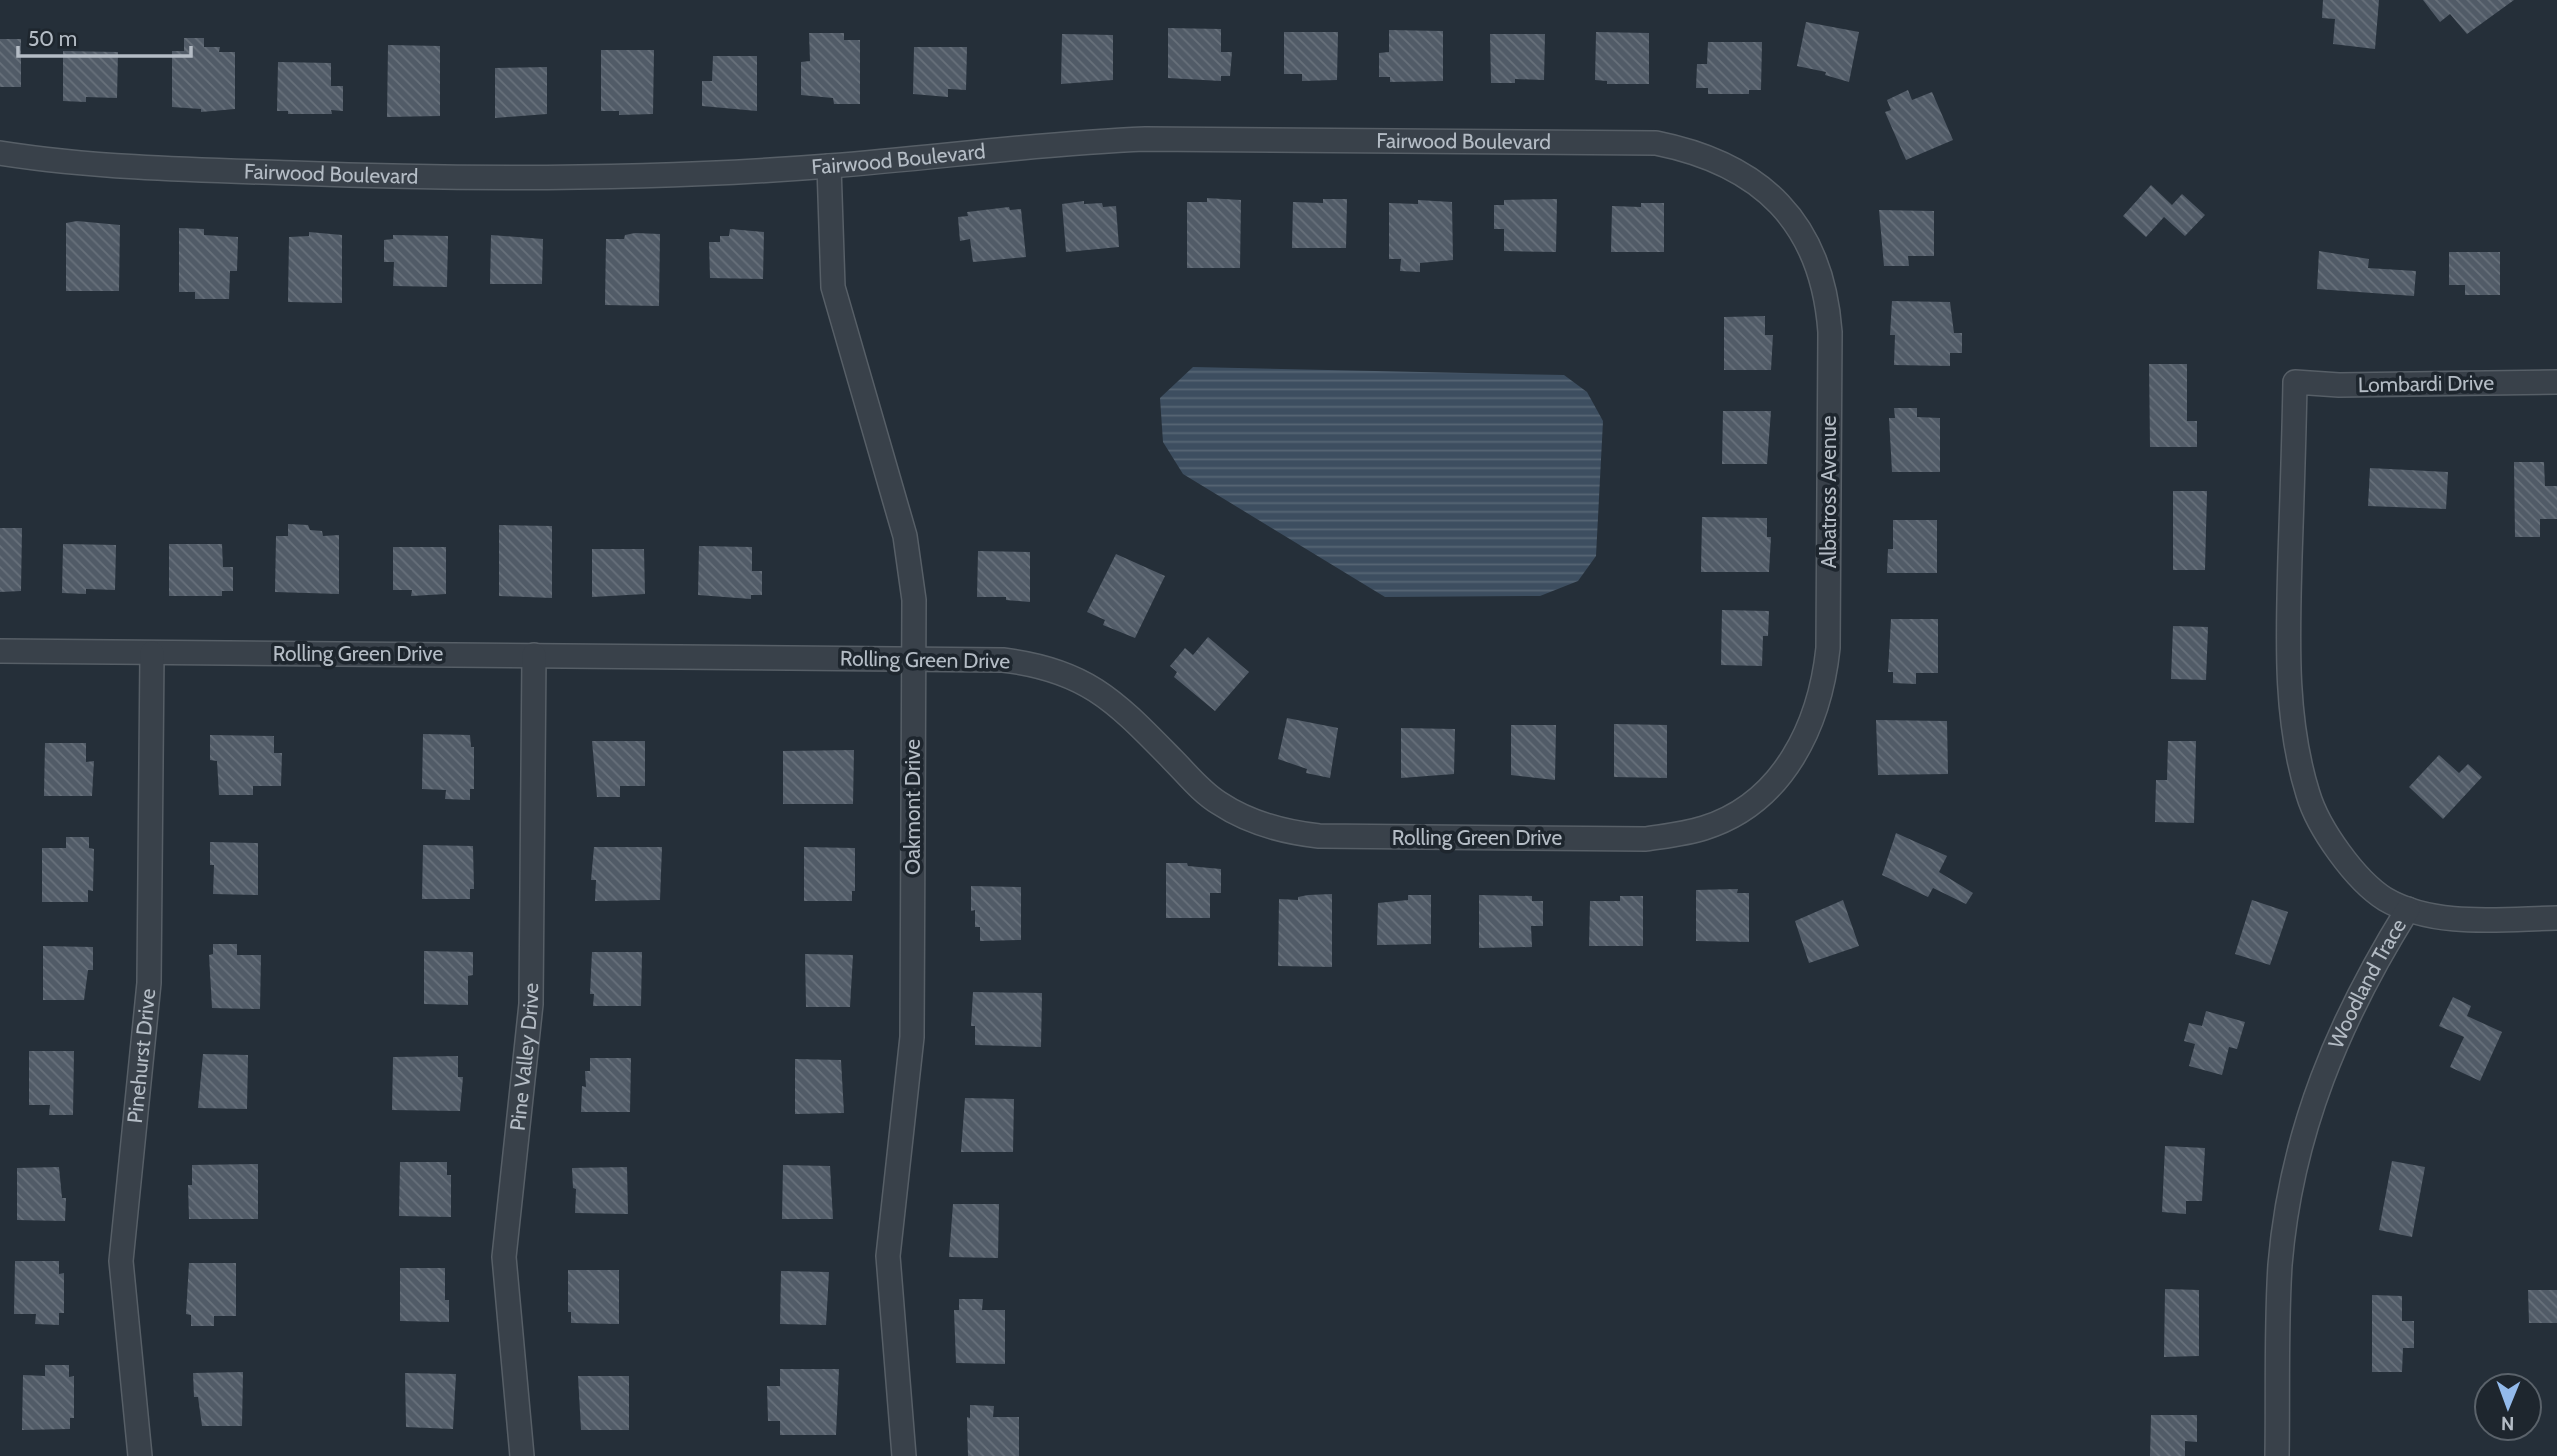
<svg xmlns="http://www.w3.org/2000/svg" width="2557" height="1456" font-family="Cabin,sans-serif">
<defs>
<pattern id="water-rules" width="6" height="5" patternUnits="userSpaceOnUse" patternTransform="scale(1.75)"><rect width="6" height="5" fill="#3d4e60"/><path d="M0 2.5h6" fill="none" stroke="#576675"/></pattern>
<pattern id="building-back-hatch" width="6" height="6" patternUnits="userSpaceOnUse" patternTransform="scale(1.75)"><rect width="6" height="6" fill="#515b67"/><path d="M-1 5l2 2M0 0l6 6M5-1l2 2" fill="none" stroke="#68717b"/></pattern>
</defs>
<rect width="100%" height="100%" fill="#252f39"/>
<path fill="url(#water-rules)" d="M1193 367 1564 375 1587 392 1603 421 1596 556 1578 581 1540 596 1385 597 1183 474 1163 442 1160 398Z"/>
<path fill="url(#building-back-hatch)" d="M2323 0H2379L2375 49 2333 44 2335 19 2322 18Z
M2423 0H2514L2467 34 2450 14 2440 22Z
M1806 22 1859 32 1849 82 1825 75 1826 72 1797 66Z
M1168 28 1221 29V52H1232L1230 76H1221V81L1168 78Z
M1389 30 1443 31V81L1390 82V77H1379V53L1389 52Z
M1284 32H1338L1337 80 1302 81V74H1284Z
M1596 32 1649 33V84H1607V81L1595 80Z
M809 33H844V40H860V104H834L833 98 801 95V62L810 61Z
M1062 34 1113 35V80L1061 84Z
M1490 34H1545L1544 80 1515 79V83H1491Z
M184 38H204V47H220L219 52H235V109L201 112V109L172 107V51H184Z
M0 39H21V87H0Z
M1708 42H1762L1761 90H1749V94H1708V88H1696L1697 64H1707Z
M388 45 440 46V116L387 117Z
M914 47H967L966 90 948 89V97L913 94Z
M601 50H654L653 114 619 115V111H601Z
M63 51 118 52 117 98 86 97V102L63 101Z
M713 56H757V111L702 106V81H712Z
M278 62 331 63V86H343V111L331 110 332 114H288V111H277Z
M547 67V114L495 118V68Z
M1908 90 1912 100 1932 92 1953 140 1906 160 1885 112 1891 110 1887 100Z
M2151 185 2172 205 2182 194 2205 215 2185 236 2164 217 2146 237 2123 216Z
M1207 198 1241 200 1240 268H1187V202H1207Z
M1323 199H1347L1346 248H1292L1293 202 1323 203Z
M1557 199 1556 252 1504 251V229H1494V205H1504V200Z
M1418 200 1452 202 1453 260 1420 263V272L1400 271 1401 259H1389V203L1418 204Z
M1084 201V204L1102 203 1103 207 1116 206 1119 247 1066 252 1062 204Z
M1641 203H1664V252H1611L1612 206 1641 207Z
M1009 207 1010 210 1021 209 1026 257 973 262 970 239 960 241 958 217 968 216 967 212Z
M1879 210 1934 211V256H1908L1909 266H1884Z
M77 221 120 225 119 291H66V223Z
M179 228 204 229V235L238 237 237 271H230L229 299H195V292H179Z
M730 229 764 232 763 279 710 278 709 242H720V236H729Z
M309 232 342 235V303L288 302 289 237 309 236Z
M635 233 660 234 659 306 605 305 606 239H624L625 235Z
M393 235 448 236 447 287 393 286 394 262H384V240L393 239Z
M491 235 543 239 542 284H490Z
M2319 251 2369 259 2368 268 2416 271 2414 296 2317 289Z
M2449 252H2500V295H2465V285H2449Z
M1892 301 1950 302 1954 333H1962V353H1950V366L1894 365 1895 335H1890Z
M1765 316V335H1773L1771 370H1724V317Z
M2149 364H2187V421H2197V447H2150Z
M1894 408H1917V417L1940 418V472H1892L1889 418H1895Z
M1723 411H1771L1767 464H1722Z
M2514 462H2544L2545 486H2557V519H2540V537H2515Z
M2370 468 2448 472 2446 509 2368 506Z
M2173 491H2207L2205 570H2173Z
M1702 517 1767 518V537H1771L1769 572H1701Z
M1893 520H1937V573H1887L1888 549H1893Z
M288 524 308 525 310 530 322 531 323 536 339 535V594L275 592 276 536H288Z
M499 525 552 526V598L499 596Z
M0 528H22L21 591 0 592Z
M63 544 116 545 115 590 86 589V594L62 593Z
M169 544H222L223 567H233V591H222V596H169Z
M699 546 752 547V571H762V595H751V599L698 595Z
M393 547H446V594L411 596 412 590H393Z
M592 549H644L645 594 592 597Z
M978 551 1030 552V602L1006 600V597H977Z
M1116 554 1165 576 1135 638 1103 625 1105 620 1087 612Z
M1722 610 1769 611 1768 636H1763L1762 666 1721 665Z
M1891 619H1938V673H1916V684L1893 683V672H1888Z
M2173 626 2208 627 2206 680 2171 679Z
M1208 637 1249 672 1215 711 1174 677 1177 672 1170 666 1185 648 1193 655Z
M1287 718 1338 728 1330 778 1306 773 1307 769 1278 759Z
M1876 720 1947 721 1948 774 1878 775Z
M1614 724 1667 725V778L1614 777Z
M1511 725H1556L1555 780 1511 775Z
M1401 728 1455 729 1454 774 1401 778Z
M423 734 470 735 471 747H474V789H470V800L445 799 446 790 422 789Z
M210 735 274 736V753H282L281 786H253V795H219L217 761 210 760Z
M592 741H645V786H620V797H597Z
M2168 741H2196L2194 823 2155 822 2156 780H2167Z
M45 743H86V762L94 761 92 796H44Z
M854 750 853 804H783V751Z
M2439 755 2459 773 2468 764 2482 777 2443 819 2409 787Z
M1896 833 1947 856 1939 872 1973 893 1966 904 1933 888 1928 897 1882 875Z
M66 837H89V848L94 849 93 891 88 890V902H42V848H66Z
M210 842 258 843V895L213 894 214 865H210Z
M423 845 473 846 474 889H470V899H422Z
M594 847H662L660 900 595 901 596 880H591Z
M804 847 855 848V891H852V901H804Z
M1166 863H1187L1188 866 1221 869V893H1210V918H1166Z
M971 886 1021 887V940L980 941V927H975V910L971 911Z
M1738 889 1737 893H1749V942L1696 941V890Z
M1332 894V967L1278 966 1279 899 1298 900V897L1308 895Z
M1408 895H1431V944L1377 945 1378 903 1408 900Z
M1479 895 1532 896V901H1543V926H1531L1532 947 1479 948Z
M1620 896H1643V946H1589L1590 901H1620Z
M1843 900 1859 946 1809 963 1795 921Z
M2252 900 2288 912 2270 965 2235 954Z
M213 944H237V955H261L260 1009 212 1008 209 955 213 954Z
M43 946 93 947V970H88L84 1000H43Z
M424 951 473 952V975L468 976V1005L424 1004Z
M592 952H642L641 1006H593L594 994H590Z
M805 954 853 955 850 1007H806Z
M973 992 1042 993 1041 1047 975 1045V1026H971Z
M2453 997 2471 1006 2467 1016 2502 1032 2480 1081 2450 1067 2464 1037 2439 1026Z
M2206 1011 2245 1022 2237 1049 2229 1047 2222 1075 2189 1066 2195 1044 2184 1041 2189 1023 2202 1026Z
M29 1051H74L73 1115H49L50 1105H29Z
M203 1054 248 1055 247 1109 198 1108Z
M458 1056V1077H463L460 1111 392 1110 393 1057Z
M590 1058H631L630 1112H581L582 1086 586 1087 585 1071H590Z
M795 1059 841 1060 844 1113 795 1114Z
M965 1098 1014 1099 1013 1152H961Z
M2165 1146 2205 1148 2202 1201H2186V1214L2162 1212Z
M2392 1161 2425 1167 2412 1237 2379 1230Z
M400 1162H447V1175H451V1217L399 1216Z
M258 1164V1219H189L188 1185H192V1165Z
M783 1165 830 1166 833 1219H782Z
M59 1167 62 1198H66L65 1221 17 1220V1168Z
M627 1167 628 1214 575 1213 576 1189 573 1188 572 1168Z
M953 1204H999L998 1258 949 1257Z
M15 1261H59V1274L64 1273V1313H59V1325L35 1324 36 1314H14Z
M189 1263H236V1316H214V1326H191V1315L186 1314Z
M400 1268H445V1300H449V1322L400 1321Z
M568 1270H619V1324L571 1323V1312H568Z
M781 1271 829 1272 826 1325 780 1324Z
M2165 1289 2199 1290V1356L2164 1357Z
M2528 1290H2557V1323H2529Z
M2372 1295 2402 1296V1321H2414V1348H2403L2402 1372H2372Z
M959 1299H983L982 1310H1005V1364L956 1363 954 1310H959Z
M45 1365H69V1377L74 1376V1418H70V1429L22 1430 23 1375 45 1376Z
M780 1369H839L836 1435H780V1421H768L767 1386H780Z
M243 1372 242 1426H202L198 1397H194L193 1373Z
M405 1373 456 1374 453 1429 406 1427Z
M578 1376H629V1430H581Z
M970 1405 994 1406 993 1417H1019V1456H968L967 1417 970 1418Z
M2151 1415H2197V1442L2185 1441V1456H2150Z"/>
<g fill="none" stroke-linecap="round" stroke-linejoin="round">
<g stroke="#575f67" stroke-width="26">
<g id="minor">
<path id="s1" d="M0 153C96 168 196 170 293 173 471 180 652 180 829 166 935 158 1040 143 1145 139L1656 143C1761 164 1822 222 1830 332L1828 648C1820 724 1784 803 1704 828 1685 834 1665 836 1646 839L1319 836C1283 832 1249 823 1219 803 1201 792 1187 774 1172 759 1116 702 1087 670 1003 660L0 651"/>
<path d="M829 166 833 287 905 536 914 600 912 1037 888 1256 904 1456"/>
<path d="M2557 382 2339 385 2295 382C2294 440 2292 499 2290 557 2288 635 2284 718 2308 794 2318 828 2355 880 2385 899 2434 928 2502 919 2557 918"/>
<path id="s2" d="M140 1456 121 1261 149 983 152 653"/>
<path id="s3" d="M522 1456 504 1257 531 1004 534 655"/>
<path id="s4" d="M2277 1456C2278 1393 2276 1328 2280 1265 2291 1132 2339 1020 2408 909"/>
</g>
</g>
<use href="#minor" stroke="#39414a" stroke-width="23"/>
</g>
<g text-anchor="middle" stroke-width="7" stroke-linejoin="round" paint-order="stroke">
<g font-size="21" fill="#b4bcc5" stroke="#1e262e">
<text dy="7" stroke="none"><textPath href="#s1" startOffset="1466">Fairwood Boulevard</textPath></text>
<text dy="7" stroke="none"><textPath href="#s1" startOffset="900">Fairwood Boulevard</textPath></text>
<text dy="7" stroke="none"><textPath href="#s1" startOffset="332">Fairwood Boulevard</textPath></text>
<text transform="translate(2426 384) rotate(-1)" y="7">Lombardi Drive</text>
<text transform="translate(1829 492) rotate(-90)" y="7">Albatross Avenue</text>
<text x="358" y="661">Rolling Green Drive</text>
<text transform="translate(925 660) rotate(1)" y="7">Rolling Green Drive</text>
<text transform="translate(913 807) rotate(-90)" y="7">Oakmont Drive</text>
<text x="1477" y="845">Rolling Green Drive</text>
<text dy="7" stroke="none"><textPath href="#s4" startOffset="488">Woodland Trace</textPath></text>
<text dy="7" stroke="none"><textPath href="#s2" startOffset="402">Pinehurst Drive</textPath></text>
<text dy="7" stroke="none"><textPath href="#s3" startOffset="401">Pine Valley Drive</textPath></text>
</g>
</g>
<g transform="translate(2508 1407) rotate(181)"><circle r="33" fill="#1e262e" stroke="#5a626a" stroke-width="2"/>
<path d="M0-5L12 26L0 18L-12 26Z" fill="#93baeb"/>
<text y="-10" font-size="19" font-weight="bold" text-anchor="middle" fill="#b4bcc5">N</text>
</g>
<path d="M18 46v10h173v-10" fill="none" stroke="#b4bcc5" stroke-width="3.5"/>
<text x="28" y="46" font-size="21" fill="#b4bcc5" stroke="#1e262e" stroke-width="5" paint-order="stroke">50 m</text>
</svg>
